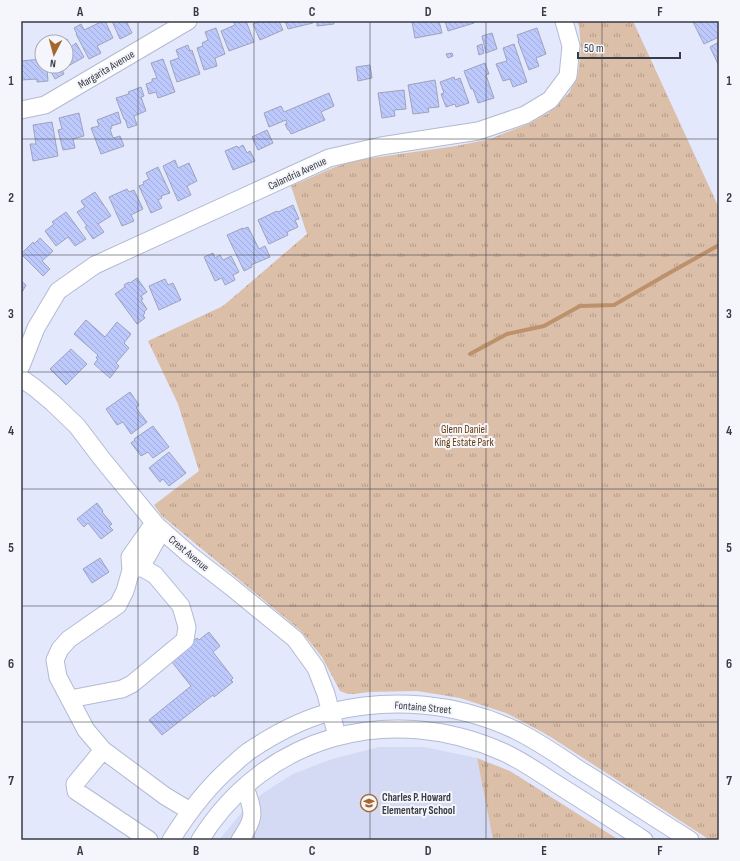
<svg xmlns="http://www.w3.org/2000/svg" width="740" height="861" font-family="'Sofia Sans Condensed',sans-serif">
<defs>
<pattern id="grass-tufts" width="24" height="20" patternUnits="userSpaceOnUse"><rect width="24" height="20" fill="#dcbfa8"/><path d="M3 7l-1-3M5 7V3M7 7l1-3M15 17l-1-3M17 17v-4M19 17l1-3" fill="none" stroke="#b39c8a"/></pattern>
<pattern id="building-back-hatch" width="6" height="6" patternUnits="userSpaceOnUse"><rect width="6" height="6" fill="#bdc9fd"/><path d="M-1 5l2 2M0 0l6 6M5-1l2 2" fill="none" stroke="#a3adda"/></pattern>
</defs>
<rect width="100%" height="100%" fill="#e3e8fc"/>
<path fill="#d4daf4" d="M379 747H424L477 758 493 840H219L242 812 263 793 293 774 332 759Z"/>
<path fill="url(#grass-tufts)" d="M576 21H633L719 208V840H710L546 734 506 713 460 698 417 691 369 692 354 694H348L340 691 322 657 301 631 162 516 154 505 199 471 178 404 148 341 223 306 307 234 291 186 335 167 358 160 456 146 490 139 530 123 548 113 569 93 578 74 581 49 579 25Z
M477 758 510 771 619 840H493Z"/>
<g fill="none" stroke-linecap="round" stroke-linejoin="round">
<path stroke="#bd916c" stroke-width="4" d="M470 354 507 334 544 326 580 306 614 305 671 272 719 245"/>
</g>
<path fill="url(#building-back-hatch)" stroke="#9da3bb" d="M103 21H105L113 38 97 46 101 53 89 59 76 34H77L74 28 81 24 84 30Z
M112 21H131L127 23 132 33 120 39Z
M233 21H246L254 42 229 51 221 31 235 25Z
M261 21H279L283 30 260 40 253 24Z
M285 21H312L313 23 288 29Z
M317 21H343L333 22 334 24 317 26Z
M417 21H439L442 33 415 38 412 22Z
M445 21H473L474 23 448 31Z
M696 21H719V35H718L719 37 704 44 693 22Z
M216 28 225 54 215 58 217 66 204 70 197 48 203 46 202 43 208 40 205 32Z
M537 28 546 54 536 58 539 66 529 70 518 41H519L517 35Z
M492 33 497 49 486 53 482 36Z
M67 39 71 47 76 43 84 57 63 69 61 66H66V42H62Z
M719 42V66L710 47Z
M482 44 484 53 479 55 477 46Z
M514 44 527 82 513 87 510 79 503 81 496 64 507 61 503 48Z
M188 45 190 51 192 50 200 74 177 82 170 61 179 58 176 50Z
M452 53 453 56 448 58 446 54Z
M42 59V66H44V68H47L48 81 37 82V79L21 80V61Z
M163 59 175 92 158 98 156 92 149 94 146 84 152 82V79L157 78 151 63Z
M485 63 489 74 486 75 494 98 478 103 473 89H471L464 71Z
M370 65 372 78 358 81 356 67Z
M53 66H60L64 74 55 79 49 68Z
M454 77 455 80 460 78 469 103 456 107 455 104 446 107 441 94 444 93 440 82Z
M435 80 439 107 428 108 429 112 413 114 408 85Z
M141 87 144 96 141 97 146 111 134 116 137 125 128 128 125 119H124L116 98 129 94 128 92Z
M404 90 406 109 394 110 395 116 382 118 378 93Z
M329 93 334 106 321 112 325 120 291 134 289 130H288L285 124H287L286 120 269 127 264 113 281 106 284 112Z
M118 112 121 123 111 126 112 128 110 129 113 138 120 136 124 146 101 154 91 128 99 126 97 120Z
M79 113 84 136 73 139 75 148 63 150 58 130 62 129 59 118Z
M52 122 58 156 33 161 30 144H36L33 125Z
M267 130 273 143 258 150 252 137Z
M243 145 247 153 250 151 255 161 233 170 225 151 237 146 238 148Z
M175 160 178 168 189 163 197 181 187 186 191 195 178 201 163 166Z
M158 167 170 193 161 196 162 198 158 200 162 208 151 213 139 186 144 184 143 182 149 179 146 173Z
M127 189 129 192 134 190 143 209 131 215 134 221 122 226 109 197Z
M95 192 111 216 98 224 104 232 93 239 85 227 87 226 77 212 85 207 81 201Z
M293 205 299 219 295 220 298 227 287 232 288 235 269 244 258 220 277 211 278 212Z
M66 212 86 239 75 246 68 237 56 246 45 231 54 224 52 222Z
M248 227 259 249 265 246 270 257 251 265 252 267 244 271 227 235 243 228V229Z
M40 238 53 251 42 261 50 269 43 276 21 254 33 242 34 244Z
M213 253 215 258 220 255 223 260 231 256 239 272 233 275 235 280 225 285 222 278 215 281 204 257Z
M137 278 147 292 141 296 143 299 141 300 147 309 144 312 145 313 143 315 145 318 137 324 115 294 125 287 124 285 129 282 130 283Z
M165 279 168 285 173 283 181 300 159 310 149 286Z
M21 281 26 285 21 294Z
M86 320 105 337 117 322 131 334 124 343 129 348 116 363 119 366 110 378 94 364 98 359 96 358 98 355 74 334Z
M71 349 87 364 66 385 50 369Z
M130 392 139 405 136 408 147 422 131 434 123 422 117 425 106 409Z
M153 426 169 447 153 458 148 452 141 456 131 443 135 440 134 439Z
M169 452 186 473 169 486 163 479 160 482 149 468Z
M97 503 103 511 102 512 112 524 109 526 113 530 101 539 88 523 84 527 77 519Z
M100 558 109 572 92 583 83 569Z
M209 632 220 646 213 652 233 678 231 680 233 682 214 697 213 695 162 735 149 720 191 686 172 662 181 655 179 652 197 638 199 640Z"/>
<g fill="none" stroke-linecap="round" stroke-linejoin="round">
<g stroke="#b3bad2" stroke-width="19">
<path id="minor" d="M21 110 45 105 188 21
M21 366 36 328 58 291 95 265 329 158 381 146 478 131 525 115 550 100 568 76 571 46 564 21
M21 378 35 388 53 403 77 426 102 459 157 526 190 555 230 586 295 639 316 668 326 694 337 736
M154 523 130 557 131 570 125 591 118 605 69 639 60 649 55 660 58 677 86 730 103 750 165 796 190 811
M131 570 141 567 162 530
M70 699 122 689 132 684 185 640 187 627 181 606 155 575 141 567
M103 750 75 784 76 791 149 840
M171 840C189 811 209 785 235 763 239 759 244 755 249 751 273 735 302 719 331 712 392 697 458 703 515 730 538 741 559 756 580 770 617 793 653 817 690 840
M200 840C266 734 391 702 503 752 521 760 538 772 555 783 585 802 615 821 644 840
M240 840C256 817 254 813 245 787"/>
</g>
<use href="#minor" stroke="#fff" stroke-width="17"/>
</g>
<path fill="none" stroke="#383a44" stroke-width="1" stroke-opacity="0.55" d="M138 21V840M254 21V840M370 21V840M486 21V840M602 21V840M21 139H719M21 255H719M21 372H719M21 489H719M21 606H719M21 722H719"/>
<defs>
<g id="school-ring" transform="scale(0.9)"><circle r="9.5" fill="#f5f6fb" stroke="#a5672d" stroke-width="1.5"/><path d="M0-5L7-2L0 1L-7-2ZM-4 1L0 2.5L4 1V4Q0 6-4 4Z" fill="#a5672d"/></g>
</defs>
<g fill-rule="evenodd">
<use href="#school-ring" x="369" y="803"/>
</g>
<g text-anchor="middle" stroke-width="4" stroke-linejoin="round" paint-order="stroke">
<g font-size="11" fill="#383a44" stroke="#f5f6fb">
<text transform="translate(106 69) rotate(-31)" y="4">Margarita Avenue</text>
<text transform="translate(297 173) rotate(-25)" y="4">Calandria Avenue</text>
<text transform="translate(189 553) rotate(40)" y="4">Crest Avenue</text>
<text transform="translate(423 707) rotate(5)" y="4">Fontaine Street</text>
</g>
<g font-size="11" fill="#673b0f" stroke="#f5f6fb">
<text x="464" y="433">Glenn Daniel<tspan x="464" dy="13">King Estate Park</tspan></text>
</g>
<g font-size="11" font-weight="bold" fill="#383a44" stroke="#f5f6fb" text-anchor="start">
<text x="382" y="801">Charles P. Howard<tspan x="382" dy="13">Elementary School</tspan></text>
</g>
</g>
<rect width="740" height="861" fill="none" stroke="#f5f6fb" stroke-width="44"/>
<g transform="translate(54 54) rotate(186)"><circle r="19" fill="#f5f6fb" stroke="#a9abb2"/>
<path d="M0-3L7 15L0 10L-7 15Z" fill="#a5672d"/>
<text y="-6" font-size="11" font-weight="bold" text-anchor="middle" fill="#383a44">N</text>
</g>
<path d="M578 52v6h102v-6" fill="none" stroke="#383a44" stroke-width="2"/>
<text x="584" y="52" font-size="12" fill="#383a44" stroke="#f5f6fb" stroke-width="3" paint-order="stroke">50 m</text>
<rect x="22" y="22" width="696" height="817" fill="none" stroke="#383a44" stroke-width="1.5"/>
<g font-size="13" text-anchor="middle" font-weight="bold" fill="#383a44">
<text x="80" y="16">A</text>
<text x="196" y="16">B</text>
<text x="312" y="16">C</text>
<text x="428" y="16">D</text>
<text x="544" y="16">E</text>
<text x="660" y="16">F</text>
<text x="11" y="85">1</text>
<text x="729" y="85">1</text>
<text x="11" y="202">2</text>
<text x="729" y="202">2</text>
<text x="11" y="318">3</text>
<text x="729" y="318">3</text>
<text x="11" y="435">4</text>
<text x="729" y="435">4</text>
<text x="11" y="552">5</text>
<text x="729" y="552">5</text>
<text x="11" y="668">6</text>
<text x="729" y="668">6</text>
<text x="11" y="785">7</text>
<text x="729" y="785">7</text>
<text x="80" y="855">A</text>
<text x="196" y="855">B</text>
<text x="312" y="855">C</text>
<text x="428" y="855">D</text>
<text x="544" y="855">E</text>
<text x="660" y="855">F</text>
</g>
</svg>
